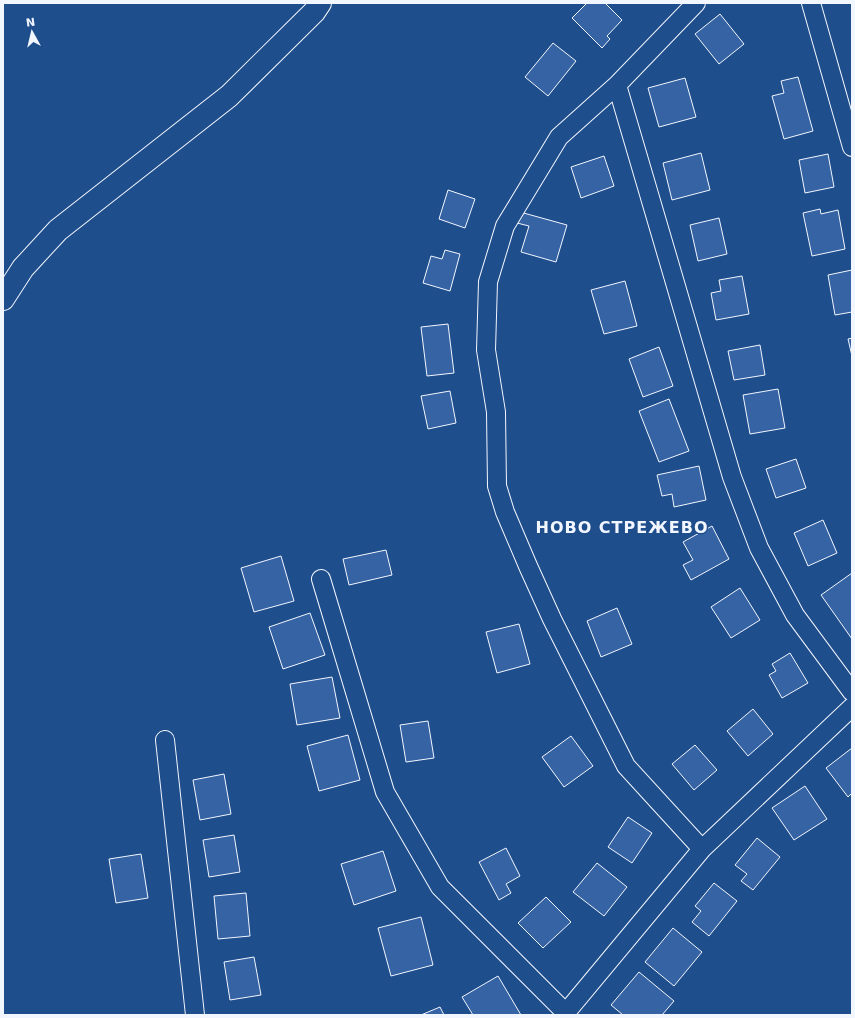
<svg xmlns="http://www.w3.org/2000/svg" width="855" height="1018" font-family="'DejaVu Sans',sans-serif">
<rect width="100%" height="100%" fill="#1f4e8c"/>
<path fill="#3563a3" stroke="#f2f6ff" d="M587 3H605L622 20 607 36 610 39 602 48 572 18Z
M720 14 744 44 719 64 695 34Z
M553 43 576 61 548 96 525 77Z
M798 77 813 131 784 139 772 96 784 93 781 81Z
M685 78 696 117 659 127 648 88Z
M701 153 710 190 672 200 663 163Z
M828 154 834 187 805 193 799 160Z
M604 156 614 186 581 198 571 167Z
M448 190 475 199 465 228 439 219Z
M820 209 821 214 838 210 845 249 812 256 803 213Z
M520 212 567 225 556 262 521 252 529 226 517 223Z
M719 218 727 254 698 261 690 225Z
M445 250 460 254 450 291 423 283 431 256 442 259Z
M852 270V312L835 315 828 275Z
M742 276 749 314 716 320 711 293 721 291 719 280Z
M625 281 637 326 604 334 591 290Z
M448 324 454 373 427 376 421 327Z
M852 338V356L848 339Z
M760 345 765 375 734 380 728 351Z
M659 347 673 386 643 397 629 359Z
M778 389 785 428 750 434 743 395Z
M450 391 456 423 428 429 421 396Z
M669 399 689 451 659 462 639 411Z
M796 459 806 488 776 498 766 469Z
M699 466 706 500 674 507 672 494 662 496 657 475Z
M823 520 837 553 808 566 794 533Z
M712 526 729 559 691 580 683 565 693 560 683 542Z
M386 550 392 575 349 585 343 559Z
M281 556 294 601 254 612 241 568Z
M852 573V639L821 595Z
M740 588 760 620 731 638 711 607Z
M617 608 632 644 601 657 587 621Z
M310 613 325 655 283 669 269 627Z
M519 624 530 664 497 673 486 632Z
M790 653 808 683 782 698 769 675 776 671 772 664Z
M332 677 340 718 297 725 290 684Z
M753 709 773 734 748 756 727 731Z
M428 721 434 758 406 762 400 725Z
M348 735 360 780 319 791 307 746Z
M571 736 593 766 564 787 542 757Z
M695 745 717 770 694 790 672 764Z
M852 748V793L848 797 826 768Z
M224 774 231 814 200 820 193 780Z
M805 786 827 819 794 840 772 808Z
M628 817 652 833 632 863 608 847Z
M234 835 240 872 209 877 203 840Z
M757 838 780 857 753 890 741 881 747 874 735 865Z
M506 848 520 876 506 884 511 893 499 900 479 862Z
M383 851 396 891 354 905 341 864Z
M141 854 148 898 116 903 109 859Z
M597 863 627 887 604 916 573 892Z
M714 883 737 901 709 936 692 922 701 911 695 906Z
M246 893 250 936 218 939 214 896Z
M546 897 571 922 543 948 518 923Z
M421 917 433 965 391 976 378 928Z
M673 928 702 952 674 986 645 962Z
M254 957 261 995 230 1000 224 962Z
M639 972 674 1001 662 1015H623L611 1005Z
M498 976 521 1015H473L462 997Z
M440 1007 444 1015H421Z"/>
<g fill="none" stroke-linecap="round" stroke-linejoin="round">
<g stroke="#f2f6ff" stroke-width="20">
<path id="minor" d="M696 3 617 85 559 137 505 226 488 282 486 350 496 412 497 486 505 512 528 566 552 619 626 766 702 849
M811 3 852 147
M617 85 732 477 759 548 795 615 852 692
M321 579 385 792 440 887 566 1013
M165 740 195 1015
M564 1015 702 849 852 707"/>
</g>
<g stroke="#f2f6ff" stroke-width="24">
<path id="tertiary" d="M3 299 23 268 58 230 229 96 314 12 320 3"/>
</g>
<use href="#minor" stroke="#1f4e8c" stroke-width="18"/>
<use href="#tertiary" stroke="#1f4e8c" stroke-width="22"/>
</g>
<g text-anchor="middle" stroke-width="3" stroke-linejoin="round" paint-order="stroke">
<g font-size="16" font-weight="bold" letter-spacing="1" fill="#f2f6ff" stroke="#1f4e8c">
<text x="622" y="533">НОВО СТРЕЖЕВО</text>
</g>
</g>
<rect width="855" height="1018" fill="none" stroke="#f2f6ff" stroke-width="8"/>
<g transform="translate(32 32) rotate(352)" stroke="#1f4e8c" stroke-width="3" paint-order="stroke">
<path d="M0-3L7 15L0 10L-7 15Z" fill="#f2f6ff"/>
<text y="-6" font-size="11" font-weight="bold" text-anchor="middle" fill="#f2f6ff">N</text>
</g>
</svg>
